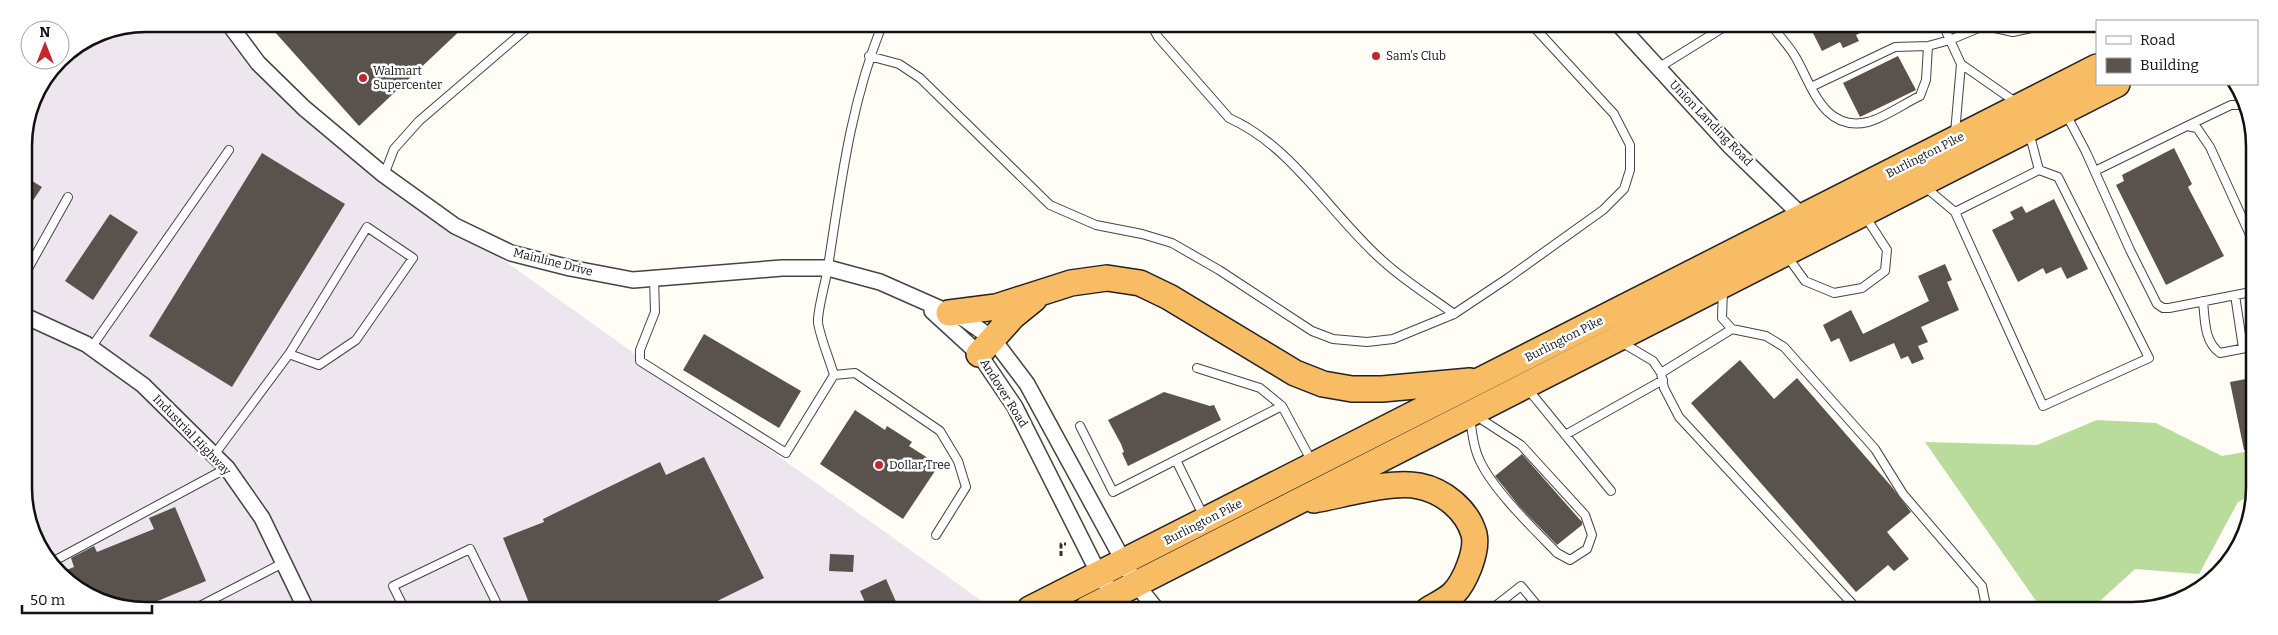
<svg xmlns="http://www.w3.org/2000/svg" width="2278" height="635" font-family="Bitter,serif">
<rect width="100%" height="100%" fill="#fffdf5"/>
<path fill="#eee6ef" d="M147 24H229L258 63 384 175 993 609 115 607 60 575 26 512 24 139 33 99 60 59 100 33Z"/>
<path fill="#b9dc9c" d="M2097 420 2156 423 2222 456 2250 451V496L2238 502 2199 574 2135 569 2089 611H2043L1925 442 2037 445Z"/>
<path fill="#5a524d" d="M282 24H467L359 126 274 31Z
M1810 27H1872L1856 35 1859 41 1843 48 1840 42 1822 51Z
M1898 56 1916 90 1860 117 1843 83Z
M2174 148 2192 184 2188 187 2224 256 2166 285 2116 185 2124 181 2122 175Z
M262 153 345 204 232 387 149 336Z
M24 176 42 187 24 214Z
M2054 199 2088 269 2067 279 2061 267 2046 274 2043 268 2018 282 1992 230 2014 219 2010 212 2022 206 2026 213Z
M110 214 138 232 93 300 65 281Z
M1945 264 1952 280 1947 282 1959 310 1921 327 1928 342 1918 346 1924 359 1912 364 1908 356 1901 359 1894 343 1850 362 1839 338 1831 342 1823 325 1851 310 1863 334 1929 301 1918 276Z
M704 334 801 391 779 428 683 370Z
M1740 360 1774 399 1797 378 1891 486 1911 512 1887 532 1909 559 1894 571 1888 565 1856 592 1691 403Z
M2251 378 2250 449 2244 450 2230 382Z
M1164 392 1210 406 1214 405 1221 420 1128 466 1122 453 1124 452 1121 444 1108 420Z
M855 410 885 430 887 426 912 442 909 446 939 465 903 519 820 464Z
M1522 454 1582 522V525L1557 545 1519 506 1495 476Z
M704 457 764 578 703 608H531L503 538 544 522 543 519 660 462 666 475Z
M175 507 206 581 143 607H115L60 575 59 573 74 567 71 558 94 546 97 552 154 529 149 518Z
M830 554 854 555 853 572 829 571Z
M886 579 897 604 887 609H868L860 591Z"/>
<g fill="none" stroke-linecap="round" stroke-linejoin="round">
<g stroke="#444" stroke-width="10">
<path id="service" d="M1152 26 1158 37 1229 118C1294 147 1331 216 1384 262 1405 281 1431 297 1454 314
M1773 27C1780 37 1790 47 1796 58 1813 88 1824 132 1868 122 1884 118 1905 103 1920 96L1926 80 1928 46 1950 40 1981 27
M1944 27 1961 64
M1995 28 2013 32 2031 28
M869 56 899 64 920 78 1050 205 1096 225 1142 234 1172 243 1219 270 1312 331 1333 339 1367 342 1393 339 1454 314 1508 278 1603 210 1624 189 1630 170V145L1614 114 1534 27
M1658 68 1724 27
M1811 87 1895 47 1928 46
M2066 114 2086 152 2130 250 2157 304 2163 308H2169L2251 292
M2187 126 2231 105H2243
M1955 133 1961 64 2017 103
M2095 171 2187 126 2197 128 2210 147 2251 237
M384 175 394 149 419 121 531 25
M1924 186 1955 212 2039 170 2029 132
M1955 212 2043 406 2149 358 2058 177 2039 170
M1787 256 1805 281 1834 293 1862 288 1885 271 1887 250 1865 216
M25 274 68 197
M654 278 655 312 640 350V361L786 453 834 375 855 373 940 431 958 461 966 487 936 535
M1723 289 1722 318 1732 329 1766 336 1784 347 1875 449 1903 494 1982 586 1987 611
M2235 295 2243 348
M2203 301C2205 320 2204 342 2220 353L2251 347
M1621 342 1653 361 1661 373 1664 388 1679 417 1858 610
M91 348 229 150
M1661 373 1732 329
M834 375C829 358 821 340 818 323 817 311 826 281 828 267 841 183 850 106 882 25
M1527 388 1611 491
M1282 406 1312 462
M1470 412 1521 445 1585 515 1592 535 1587 549 1570 560 1557 553C1534 529 1494 491 1480 461 1473 447 1471 428 1470 412Z
M1080 426 1113 492 1282 406 1260 388 1197 368
M1565 435 1663 380
M214 455 289 354 367 227 413 258 356 340 319 365 289 354
M1176 460 1204 517
M52 562 227 468
M198 607 283 563
M404 608 393 586 470 549 499 608
M1494 610 1493 608 1521 586 1541 610"/>
</g>
<g stroke="#444" stroke-width="18">
<path id="minor" d="M229 24 258 63 304 108 384 175 455 226 511 253 570 268 633 280 782 268H828L880 282 966 320 993 339 1027 384 1136 584 1156 609
M1621 27 1729 145 1803 217
M932 311 979 354 1015 407 1099 574 1122 609
M25 316 86 344 143 385 227 468 262 518 305 607"/>
</g>
<g stroke="#222" stroke-width="28">
<path id="trunk" d="M949 313 996 307 1071 283 1107 278 1140 283 1169 297 1295 373 1323 384 1352 389H1382L1470 381
M979 354 1013 316 1034 299
M1314 500C1343 495 1392 480 1419 486 1444 491 1467 510 1474 534 1478 551 1465 582 1453 594 1447 600 1436 605 1428 610
M1030 609 2097 67
M1087 609 2117 84"/>
</g>
<path stroke="#333" stroke-width="3" stroke-dasharray="5 2.5" stroke-linecap="butt" d="M1061 556V544H1066"/>
<use href="#service" stroke="#fff" stroke-width="8"/>
<use href="#minor" stroke="#fff" stroke-width="15"/>
<use href="#trunk" stroke="#f7bc64" stroke-width="25"/>
</g>
<g fill="#c4262e" stroke="#fff" stroke-width="2">
<circle cx="1376" cy="56" r="5"/>
<circle cx="363" cy="78" r="5"/>
<circle cx="879" cy="465" r="5"/>
</g>
<g text-anchor="middle" stroke-width="5" stroke-linejoin="round" paint-order="stroke">
<g font-size="12" fill="#111" stroke="#fff" text-anchor="start">
<text x="1386" y="60">Sam's Club</text>
<text x="373" y="75">Walmart<tspan x="373" dy="14">Supercenter</tspan></text>
<text x="889" y="469">Dollar Tree</text>
</g>
<g font-size="12" fill="#111" stroke="#fff">
<text transform="translate(1711 123) rotate(46)" y="4">Union Landing Road</text>
<text transform="translate(1925 155) rotate(-27)" y="4">Burlington Pike</text>
<text transform="translate(553 262) rotate(14)" y="4">Mainline Drive</text>
<text transform="translate(1564 339) rotate(-27)" y="4">Burlington Pike</text>
<text transform="translate(1004 393) rotate(58)" y="4">Andover Road</text>
<text transform="translate(192 435) rotate(46)" y="4">Industrial Highway</text>
<text transform="translate(1203 522) rotate(-27)" y="4">Burlington Pike</text>
</g>
</g>
<path d="M0 0H2278V635H0ZM146 32H2132A114 114 0 0 1 2246 146V488A114 114 0 0 1 2132 602H146A114 114 0 0 1 32 488V146A114 114 0 0 1 146 32Z" fill="#fff" fill-rule="evenodd"/>
<path fill="none" stroke="#111" stroke-width="2.5" d="M146 32H2132A114 114 0 0 1 2246 146V488A114 114 0 0 1 2132 602H146A114 114 0 0 1 32 488V146A114 114 0 0 1 146 32Z"/>
<rect x="2096" y="20" width="162" height="65" fill="#ffffff" stroke="#a0a0a0"/>
<rect x="2106" y="36" width="25" height="8" fill="#ffffff" stroke="#a0a0a0"/>
<text x="2140" y="45" font-size="15" fill="#111111">Road</text>
<rect x="2106" y="58" width="25" height="15" fill="#5a524d" stroke="#a0a0a0"/>
<text x="2140" y="70" font-size="15" fill="#111111">Building</text>
<g transform="translate(45 45)"><circle r="24" fill="#ffffff" stroke="#a0a0a0"/>
<path d="M0-4L9 19L0 12L-9 19Z" fill="#c4262e"/>
<text y="-8" font-size="14" font-weight="bold" text-anchor="middle" fill="#111111">N</text>
</g>
<path d="M22 605v8h130v-8" fill="none" stroke="#111111" stroke-width="2.5"/>
<text x="30" y="605" font-size="15" fill="#111111" stroke="#ffffff" stroke-width="4" paint-order="stroke">50 m</text>
</svg>
